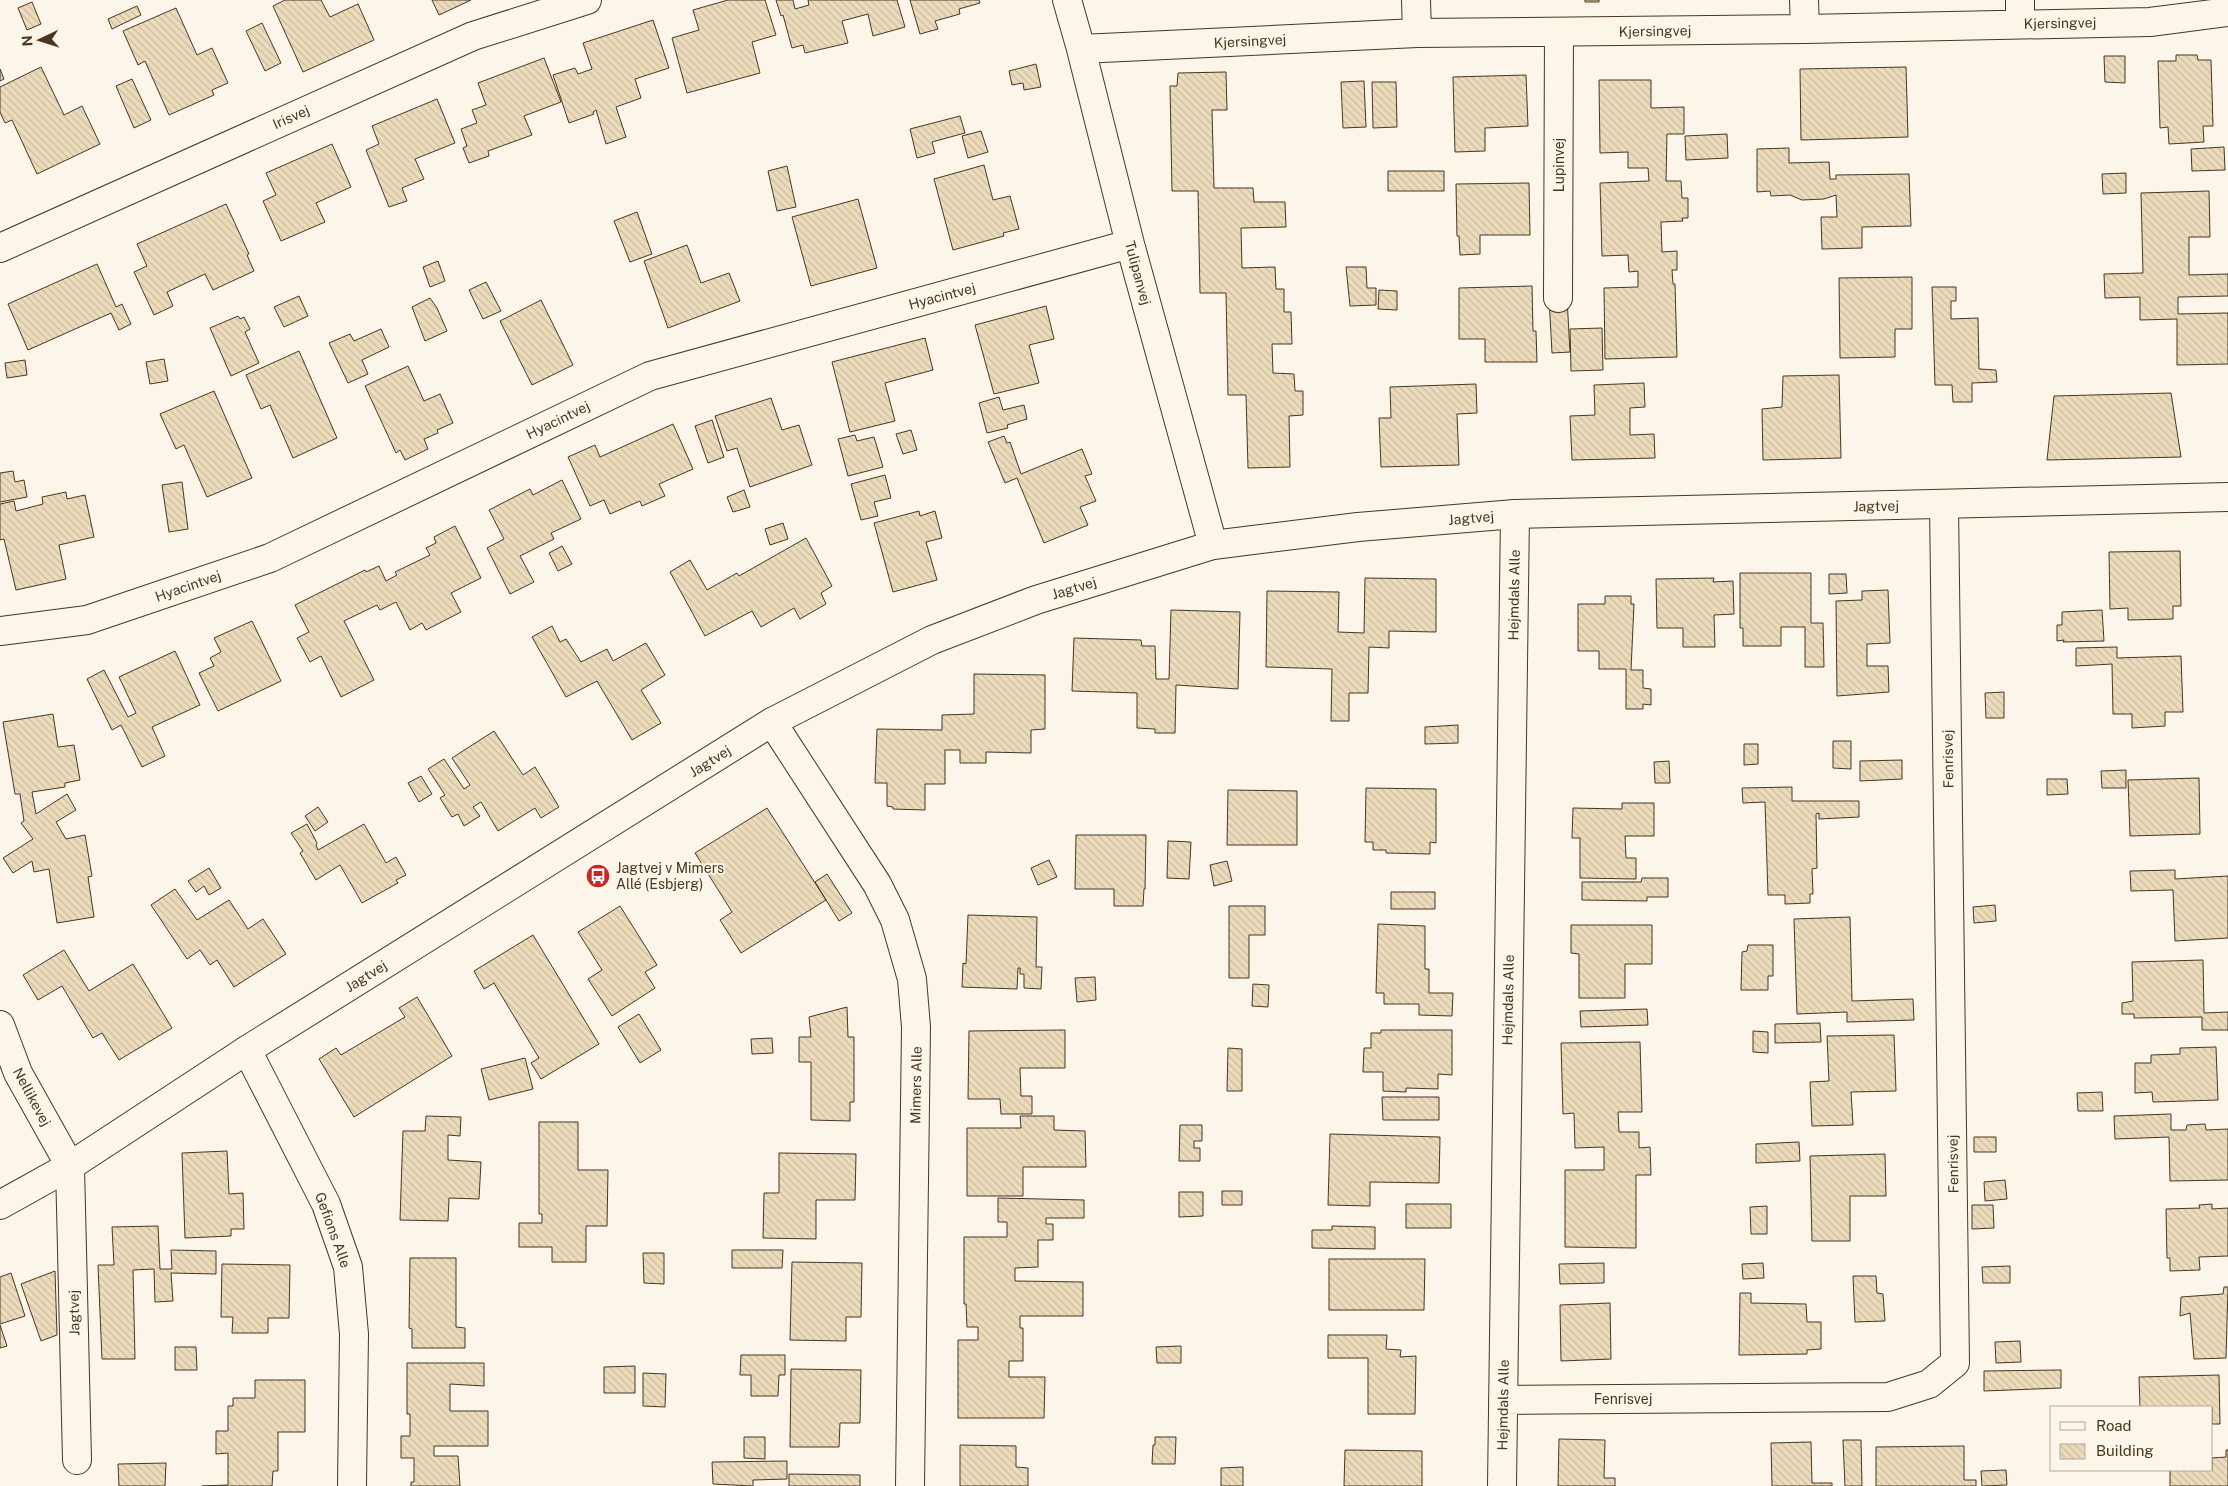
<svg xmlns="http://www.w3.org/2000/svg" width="2228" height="1486" font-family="'Public Sans',sans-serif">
<defs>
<pattern id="building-back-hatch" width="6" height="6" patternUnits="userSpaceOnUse" patternTransform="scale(1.25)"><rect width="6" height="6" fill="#ecdcbc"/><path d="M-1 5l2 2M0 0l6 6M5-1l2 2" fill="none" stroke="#ccbda1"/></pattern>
</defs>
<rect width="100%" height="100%" fill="#fbf6e9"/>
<path fill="url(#building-back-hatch)" stroke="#4a3520" d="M285 0H321L330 17 358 4 374 40 303 72 273 6Z
M432 0H471L439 15Z
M728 0H765L776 35 752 42 760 73 687 93 672 38 699 30 693 10Z
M776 0H793L795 9 809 5 808 0H897L905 27 873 36 868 14 842 21 848 43 805 53 803 45 792 48 783 15 781 16Z
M910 0H979L980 3 959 9 960 14 935 21 938 29 920 34Z
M1585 0H1599V2H1585Z
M32 2 41 24 27 30 18 8Z
M137 6 141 15 112 29 108 19Z
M176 8 197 55 212 48 228 83 212 90 214 95 169 115 145 61 138 65 123 31Z
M653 20 669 68 635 79 641 98 616 107 626 137 606 144 596 110 593 112 594 114 569 123 553 75 575 68 578 74 592 69 583 43Z
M262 23 281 63 265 71 246 31Z
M2176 55H2197L2198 60H2211L2213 126H2203L2204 142 2169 144 2168 127 2160 128 2158 61H2176Z
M2104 56H2125V83L2105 82Z
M544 58 561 102 524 116 532 135 488 151 489 156 469 163 463 148 467 146 461 129 477 123 472 110 486 105 478 83Z
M1036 64 1041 87 1024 90 1023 83 1012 85 1009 71Z
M41 67 64 115 82 106 100 144 37 174 12 120 5 123 0 112V87Z
M1906 67 1908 137 1801 140 1800 69Z
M0 69 4 79 0 81Z
M1226 72 1227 110H1212L1214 188H1253L1254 202H1285L1286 227 1241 228 1242 268 1275 267 1276 289H1284V312H1291L1292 344H1272L1273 373 1294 374 1295 391H1303V415L1289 416 1290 467 1248 468 1246 395H1228L1226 293H1200L1198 191H1172L1170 86H1177L1178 73Z
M1526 75 1528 126 1485 128V151L1455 152 1453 77Z
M132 79 151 120 134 128 116 86Z
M1599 80H1651V108L1684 107V134H1667L1666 181H1681L1682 198H1688V218H1682L1683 221 1661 222 1662 252 1677 251V270H1672L1673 284H1675L1677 357 1605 359 1604 288 1638 287V271L1629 272 1628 255 1602 256 1600 183 1649 181 1648 168H1628V152L1600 153Z
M1364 81 1366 127 1343 128 1341 82Z
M1372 82H1396L1397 127 1373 128Z
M437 99 455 143 415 159 424 179 402 188 407 201 389 207 366 150 379 144 372 126Z
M960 116 965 133 932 142 935 153 917 158 910 129Z
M981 131 988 152 968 158 962 136Z
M1727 134 1728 158 1686 160 1685 136Z
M332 144 351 187 316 203 325 222 281 241 263 201 276 195 266 173Z
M2224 147 2225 170 2192 171 2191 149Z
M1789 148V163L1829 162 1830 179H1836V175L1909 174 1911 226 1862 227V248L1822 249 1821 217H1837L1836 195 1824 199 1802 200 1790 195 1771 196 1770 191 1757 192V149Z
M984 165 993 200 1010 196 1019 229 1003 233 1004 236 953 250 934 179Z
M787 166 796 207 777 211 768 171Z
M1388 171H1444V191H1388Z
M2126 173V193L2103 194 2102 174Z
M1529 183 1530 235H1480V254L1460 255 1459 236H1457L1456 184Z
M2209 191 2210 237H2189V275L2228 274V296L2178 297V314L2228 313V364L2177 365V319L2140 320V297L2105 298 2104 274 2143 273 2141 193Z
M858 199 877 268 811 286 792 217Z
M226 204 249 254 247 255 254 271 213 290 205 274 167 292 173 306 154 315 134 272 147 266 137 244Z
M637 212 652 254 630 262 614 221Z
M687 245 701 283 729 273 740 301 668 328 644 261Z
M438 261 445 281 430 287 423 267Z
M97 264 116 307 122 304 131 324 119 330 111 313 28 350 8 304Z
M1346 267H1366L1367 288H1376V305L1350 306Z
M1912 277V329H1895V357L1840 358 1839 278Z
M486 282 501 311 483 319 469 290Z
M1532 286 1533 331H1536L1537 362H1485V339H1459V288Z
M1932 287H1956V301H1951V319L1978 318 1979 369 1996 370 1997 382 1972 383V402H1953L1952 385H1935Z
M1379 290 1397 291V310L1378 309Z
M299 296 308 316 284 327 274 307Z
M430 298 437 308 447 331 425 341 412 307Z
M1549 298H1567L1570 352 1552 353Z
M541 300 573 365 532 385 500 321Z
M1046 306 1054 339 1029 345 1039 383 994 394 975 325Z
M238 316 240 319 244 317 250 329 245 332 259 363 231 376 210 328Z
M1602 328 1603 370 1571 371 1570 329Z
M381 329 389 347 362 360 368 374 348 383 329 343 350 334 354 341Z
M925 338 933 370 885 383 895 421 850 432 832 362Z
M299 351 337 438 293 458 270 405 261 409 246 375Z
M164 359 168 381 150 384 146 362Z
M25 360 27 375 7 378 5 363Z
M408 366 424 401 440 394 453 423 437 430 438 433 424 439 428 449 405 460 400 450 396 453 365 386Z
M1839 375 1841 458 1763 460 1762 409 1782 407 1783 376Z
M1644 383 1645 407 1630 408V435L1654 434 1655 458 1572 460 1570 416 1595 415 1594 385Z
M1476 384 1477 413 1457 414 1459 465 1381 467 1379 418H1391L1390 387Z
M214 391 252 478 207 497 184 445 176 449 160 414Z
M2171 393 2181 457 2047 460 2054 396Z
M999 397 1003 410 1024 405 1027 419 1007 425 1008 428 987 433 979 403Z
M771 398 782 430 799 425 812 465 750 487 737 448 727 451 715 416Z
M712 420 724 457 708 463 695 426Z
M673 424 693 469 659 484 665 496 642 506 640 501 610 514 604 500 590 506 568 457 595 445 600 457Z
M911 430 917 450 903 454 896 434Z
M855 435 857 441 874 437 883 467 848 476 838 439Z
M1004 436 1007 443 1010 442 1021 474 1082 449 1092 474 1085 476 1096 501 1080 507 1088 525 1044 543 1017 478 1005 483 988 442Z
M13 471 15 482 24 480 27 497 0 502V473Z
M885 475 891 498 874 502 878 516 861 520 851 484Z
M562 480 581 519 551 533 554 539 520 556 534 582 510 594 487 548 504 539 489 510 530 489 533 495Z
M182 482 188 529 169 532 162 485Z
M744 490 750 507 733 512 727 497Z
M66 492 67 499 85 495 94 537 59 545 66 579 16 590 4 539 0 540V504L14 501 16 511 43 504 42 497Z
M919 511 920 516 935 511 942 538 926 542 937 580 893 592 874 523Z
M783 523 788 539 770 545 765 529Z
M455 526 481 578 451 593 461 612 426 630 422 623 410 630 396 602 380 610 377 605 344 621 374 680 341 697 321 656 310 662 297 638 309 632 295 605 365 570 366 572 379 566 386 581 397 575 395 572 430 555 426 548 436 543 434 537Z
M806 538 832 586 821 593 826 604 800 619 794 608 761 627 752 611 705 636 670 572 690 560 707 590 737 573 739 576Z
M562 546 572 564 558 571 549 553Z
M2180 551 2181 606H2173V619L2128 620V608L2110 609 2109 552Z
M1740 573H1811V623H1823L1824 667H1805V627H1781V646H1743V628H1740Z
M1829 574H1846L1847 593 1829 594Z
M1365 578 1436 579V632L1389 631V648L1369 647 1368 693H1349V721H1331L1332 669 1266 667 1267 591 1339 592 1338 632 1364 633Z
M1714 578 1713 582 1733 581 1734 614 1714 615 1715 647H1683V628H1657L1656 579Z
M1888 590 1890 643 1867 644V666H1888L1889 692 1837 696 1836 601 1862 600V591Z
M1605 596H1631V604H1634L1631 670H1643V688L1651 689V705L1643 704V709H1626V669H1599V651H1578V604H1605Z
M1171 610 1240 612 1238 689 1176 685 1175 733H1155V729L1137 728V693L1072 691 1074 638 1141 640 1142 646H1155L1156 679H1169Z
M2102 610 2104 641 2063 642 2064 640 2057 641V625H2062V612Z
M252 621 281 681 218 711 199 673 214 666 210 658 221 652 214 638Z
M552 626 560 642 566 639 581 662 607 649 613 661 646 643 665 675 641 690 661 723 632 740 597 681 566 697 532 637Z
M2117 647V658L2181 656 2183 712H2165V726L2132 728V714H2113L2112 664 2076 666V648Z
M175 651 200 705 152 727 165 756 142 767 121 725 112 730 87 679 104 670 128 717 136 713 119 677Z
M974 674 1045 675V729L1031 730V753L986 752V763H960V750H945V784H925V810L893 809V807L887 806V783H875L877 729 942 730V715L974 714Z
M2004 692V718H1986L1985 693Z
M53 714 58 747 74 745 80 780 65 783V787L32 792 36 814 67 794 76 810 56 822 66 839 85 835 92 876 88 877 94 917 57 923 49 869 34 872 32 861 13 873 3 858 33 839 21 823 24 821 20 794H15L3 722Z
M1458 725V743L1425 744V727Z
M494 731 523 775 535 767 559 807 541 818 535 808 498 831 481 802 473 807 480 816 464 826 458 814 452 817 440 798 445 795 428 769 444 759 464 789 470 785 452 758Z
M1833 741H1851V769L1833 768Z
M1744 744H1758V764L1744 765Z
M1902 760V779L1860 781V761Z
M1669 761 1670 783H1655L1654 762Z
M2126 770V788H2102L2101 771Z
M421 776 432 794 419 802 408 783Z
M2199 778 2200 834 2130 836 2128 780Z
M2047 779H2067L2068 794 2047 795Z
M1792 787V801H1859V817L1819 819V813L1816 814 1817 868 1812 869 1813 894H1810V903L1785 904V895H1768L1765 802 1743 803 1742 788Z
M1366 788 1436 789V843L1430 842V854L1386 853V850H1373V842H1365Z
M1228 790 1297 791V845H1227Z
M1622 803H1654V836H1625L1626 858H1636V879L1580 878V838H1572L1573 808 1622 809Z
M318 807 328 822 315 831 305 816Z
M767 808 826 900 741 953 720 920 732 912 695 853Z
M307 824 317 843 316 845 318 850 364 824 386 863 396 857 406 875 396 880 398 883 362 903 340 865 316 880 300 853 303 851 291 833Z
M1076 835H1146L1145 889H1144L1143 906H1114V889H1075Z
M1168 841 1191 842 1189 879 1167 878Z
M1049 860 1057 877 1038 885 1031 868Z
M1227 861 1232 881 1214 886 1210 865Z
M209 868 221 888 209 895 204 886 196 892 188 881Z
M2175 870V879L2228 876V938L2175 941 2173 890 2131 891 2130 871Z
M827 874 852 913 839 921 815 882Z
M1642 878H1668V897H1647V901L1582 900V882H1641Z
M175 889 197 920 229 900 248 929 263 919 286 954 234 987 217 960 210 965 200 950 187 959 151 905Z
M1391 892H1435V909H1391Z
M1995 905 1996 921 1974 923 1973 907Z
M620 906 657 965 645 972 655 988 612 1016 588 979 602 970 578 932Z
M1229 906H1265V935H1249V978H1229Z
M968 915 1037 917 1036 967H1042L1041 989 1024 988V974H1020V968H1018L1017 989 962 987 963 963 966 964Z
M1850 917 1852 1001 1913 999 1914 1020 1847 1022V1012L1797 1014 1794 919Z
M1378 924 1425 926V969H1429V993H1453L1452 1016 1419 1015V1004H1384V993H1376Z
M1571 925H1652V964H1625V998H1579V954L1571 953Z
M533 935 599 1044 541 1079 531 1063 539 1058 494 983 484 989 474 971Z
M1748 945H1773V976H1768V990H1741L1742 952 1747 951Z
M64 950 89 991 133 964 172 1028 119 1060 102 1033 93 1038 62 986 38 1000 23 975Z
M2203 960 2204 1013 2228 1012V1030H2202V1017L2134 1018V1014H2122V1003L2133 1001 2132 962Z
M1095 977 1096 1000 1077 1002 1075 978Z
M1253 984 1269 985 1268 1007 1252 1006Z
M417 997 452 1056 354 1117 319 1059 336 1048 341 1055 405 1017 399 1008Z
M847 1007 848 1037H854V1102H850V1121L811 1120V1062H799V1037H811L809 1017Z
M1647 1009 1648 1025 1581 1027 1580 1011Z
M639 1014 661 1050 640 1063 618 1027Z
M1820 1023 1821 1042 1775 1043V1024Z
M1065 1030V1068H1020L1021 1096H1032V1114H1001L1000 1099H968L969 1031Z
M1381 1030H1452V1075L1438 1074V1089L1406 1088V1092L1383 1091V1072H1363L1364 1048H1371V1033H1381Z
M1753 1031 1768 1032V1053L1753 1052Z
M1894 1035 1896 1091 1851 1092 1853 1125 1812 1126 1810 1082 1829 1081 1827 1036Z
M772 1038 773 1053 752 1054 751 1039Z
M1640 1042 1642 1112H1618L1619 1132H1639V1148L1650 1147 1651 1175H1636V1248L1565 1247V1170H1604V1147L1575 1148 1574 1113 1563 1114 1561 1043Z
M2216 1047 2218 1100 2153 1102 2152 1092 2135 1093V1063H2151V1055L2180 1054V1048Z
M1228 1048 1242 1049V1091H1227Z
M525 1058 533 1089 489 1100 481 1069Z
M2102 1092 2103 1111H2078L2077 1093Z
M1382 1097H1439V1120H1383Z
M2171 1114V1130H2186L2187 1125 2205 1124 2206 1130 2228 1129V1180L2170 1181 2169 1137 2115 1139 2114 1116Z
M426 1116 461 1117 460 1136 448 1135V1160L481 1162 479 1199 449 1198 448 1221 400 1220 403 1131H425Z
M1020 1116H1054V1130L1085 1131 1086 1167H1023V1196H967V1128H1021Z
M539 1122H578V1170H608L607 1226H586V1262H552V1247H519V1223H542V1214H539Z
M1180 1125H1202V1141H1194V1148H1200V1161H1179Z
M1330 1134 1440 1137 1439 1183 1370 1182V1206L1328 1205Z
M1974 1137H1996V1152H1974Z
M1799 1142 1800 1161 1756 1163V1144Z
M227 1151 229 1194 243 1193 244 1229H231V1236L185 1238 182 1153Z
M779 1153 856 1154 855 1200H816V1239L763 1238 764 1193H779Z
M1885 1154 1886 1196H1850V1241H1812L1810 1156Z
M2005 1180 2007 1199 1985 1201 1984 1182Z
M1222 1191H1242V1205H1222Z
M1179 1192H1203V1216L1179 1217Z
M998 1198 1084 1200V1218H1046V1224H1053V1240H1038V1267L1015 1268V1281L1083 1282V1316H1020V1328H1023V1361H1009V1377H1045L1044 1418H958V1340H978V1327H967L966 1304H964V1237H1007V1222H998Z
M1406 1204H1451V1228H1406Z
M2212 1204V1209L2228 1208V1256L2199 1257 2200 1270 2170 1271V1258H2167L2166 1209 2200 1208 2199 1205Z
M1972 1205H1993L1994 1228 1972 1229Z
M1767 1206V1234H1751L1750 1207Z
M158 1226 160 1269H172L171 1250 216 1251V1274L171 1273 173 1301 155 1302 154 1269 133 1270 135 1359H102L98 1265H114L112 1227Z
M1332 1226 1375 1227V1249L1312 1248V1230H1332Z
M732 1250H783L782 1268H732Z
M643 1253H664V1284L644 1283Z
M410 1258H456V1327L465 1328V1348H412V1329L409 1328Z
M1329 1259H1425L1424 1310H1329Z
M792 1262 862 1263 861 1317H846V1341L790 1340Z
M1604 1263V1283L1560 1284 1559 1264Z
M1763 1263 1764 1278 1743 1279 1742 1264Z
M222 1264 290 1265 289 1318H268V1333H232L233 1317H221Z
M2010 1266V1283H1983L1982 1267Z
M55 1271 57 1335 41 1341 21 1284Z
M11 1273 25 1316 0 1324V1277Z
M1853 1276H1876L1877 1293 1883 1294 1885 1321 1855 1322Z
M2224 1287H2228L2226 1358 2194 1359 2190 1313 2180 1316 2181 1297 2223 1294Z
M1740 1293H1751V1303L1806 1304 1807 1322H1821V1349L1807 1350V1354L1739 1355Z
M1610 1303 1611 1359 1561 1361 1560 1305Z
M0 1325 7 1346 0 1348Z
M1328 1335H1387L1386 1349 1401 1350 1400 1357 1416 1356 1415 1414H1368V1358H1328Z
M2020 1341 2021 1362 1996 1363 1995 1342Z
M1181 1346V1363H1157L1156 1347Z
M175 1347H196L197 1370H175Z
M741 1355H785V1375H779L778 1396H751V1375H740Z
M407 1363H484V1386L450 1384V1411H488V1446H434V1456H458L460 1486H411V1482H414V1458H401V1436H410V1414H407Z
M635 1366V1393H604V1367Z
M791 1369 861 1370 860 1423H840L839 1447H790Z
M2061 1370V1388L1984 1391V1371Z
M643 1373 666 1374 665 1407 643 1406Z
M2219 1375 2220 1424H2212V1407H2140L2139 1377Z
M255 1380H305V1432H278V1471H273L272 1486H202L228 1485V1453L216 1454V1431H228V1406H233V1398H255Z
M744 1437H765V1459L744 1458Z
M1155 1437H1176L1175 1464H1152L1153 1445H1155Z
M1559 1439 1605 1440 1604 1478H1615V1486H1558Z
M1843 1440H1861L1862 1486H1845Z
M1811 1442 1812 1483H1832V1486H1772L1771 1443Z
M960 1445 1016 1446V1467L1028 1468V1486H960Z
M1964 1446V1480H1976V1486H1876V1447Z
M1345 1450 1422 1451V1486H1344Z
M2226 1450H2228V1486H2170V1470H2212V1458L2226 1457Z
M787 1461V1479L753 1480V1486L713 1484 712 1462Z
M166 1463 165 1486H119L118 1464Z
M1243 1467V1486H1221V1468Z
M2006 1470 2007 1485 1982 1486 1981 1471Z
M789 1474 860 1475V1486H789Z"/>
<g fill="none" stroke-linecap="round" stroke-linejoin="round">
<g stroke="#4a3520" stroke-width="30">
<path id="street" d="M1067 0 1081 49 1130 244 1213 545
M1416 0 1417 33
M1804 0 1805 29
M2020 0V24
M1081 49 1417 33 1805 29 2150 22 2228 12
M0 248 473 36 587 0
M1558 298 1559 32
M0 631 87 620 270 558 650 376 1130 244
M772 722 877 884 895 920 912 979 916 1027 910 1486
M0 1025 18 1073 70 1166 77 1460
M247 1050 326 1204 348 1267 354 1334 352 1486
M1503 1400 1888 1397 1929 1384 1955 1363 1944 504
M1502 1486 1515 514"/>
</g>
<g stroke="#4a3520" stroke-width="30">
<path id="secondary" d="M0 1205 70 1166 247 1050 772 722 932 640 1036 600 1213 545 1358 527 1515 514 2228 497"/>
</g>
<use href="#street" stroke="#fbf6e9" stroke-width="28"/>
<use href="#secondary" stroke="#fbf6e9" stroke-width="28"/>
</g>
<defs>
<g id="bus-disc" transform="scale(1.25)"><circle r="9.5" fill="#c62828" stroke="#fbf6e9"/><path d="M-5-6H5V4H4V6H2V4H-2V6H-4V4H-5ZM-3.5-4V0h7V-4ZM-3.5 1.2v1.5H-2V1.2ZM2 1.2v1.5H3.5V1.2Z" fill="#fff"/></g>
</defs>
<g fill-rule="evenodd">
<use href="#bus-disc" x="598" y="876"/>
</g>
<g text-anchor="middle" stroke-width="4" stroke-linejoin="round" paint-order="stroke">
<g font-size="14" fill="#4a3520" stroke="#fbf6e9">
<text transform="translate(2060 23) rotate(-1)" y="5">Kjersingvej</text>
<text transform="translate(1655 31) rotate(-1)" y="5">Kjersingvej</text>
<text transform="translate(1250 41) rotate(-3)" y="5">Kjersingvej</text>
<text transform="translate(291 117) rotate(-24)" y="5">Irisvej</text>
<text transform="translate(1559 165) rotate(-90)" y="5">Lupinvej</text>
<text transform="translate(1138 273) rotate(75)" y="5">Tulipanvej</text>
<text transform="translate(942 296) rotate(-15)" y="5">Hyacintvej</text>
<text transform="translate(558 420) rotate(-26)" y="5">Hyacintvej</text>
<text transform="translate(1876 506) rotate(-1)" y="5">Jagtvej</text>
<text transform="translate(1471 518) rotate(-5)" y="5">Jagtvej</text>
<text transform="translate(188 586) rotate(-19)" y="5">Hyacintvej</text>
<text transform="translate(1074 588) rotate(-17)" y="5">Jagtvej</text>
<text transform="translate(1514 595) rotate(-89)" y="5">Hejmdals Alle</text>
<text transform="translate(1948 759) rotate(-91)" y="5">Fenrisvej</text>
<text transform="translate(710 761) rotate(-32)" y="5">Jagtvej</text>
<text transform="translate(366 976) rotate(-32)" y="5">Jagtvej</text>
<text transform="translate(1508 1000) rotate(-89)" y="5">Hejmdals Alle</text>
<text transform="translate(916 1085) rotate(-89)" y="5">Mimers Alle</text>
<text transform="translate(32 1097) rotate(62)" y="5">Nellikevej</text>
<text transform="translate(1953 1164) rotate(-91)" y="5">Fenrisvej</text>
<text transform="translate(333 1230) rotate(70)" y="5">Gefions Alle</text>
<text transform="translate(74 1313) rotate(-91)" y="5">Jagtvej</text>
<text x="1623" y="1404">Fenrisvej</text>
<text transform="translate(1503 1405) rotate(-89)" y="5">Hejmdals Alle</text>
</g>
<g font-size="14" fill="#4a3520" stroke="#fbf6e9" text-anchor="start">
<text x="616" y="873">Jagtvej v Mimers<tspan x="616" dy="16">Allé (Esbjerg)</tspan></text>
</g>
</g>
<rect x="2050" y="1406" width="162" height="65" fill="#fbf6e9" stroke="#b4a999"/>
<rect x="2060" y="1422" width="25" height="8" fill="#fbf6e9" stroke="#b4a999"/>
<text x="2096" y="1431" font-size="15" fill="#4a3520">Road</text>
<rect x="2060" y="1444" width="25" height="15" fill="url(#building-back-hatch)" stroke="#b4a999"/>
<text x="2096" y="1456" font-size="15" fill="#4a3520">Building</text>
<g transform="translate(40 40) rotate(266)" stroke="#fbf6e9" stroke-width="4" paint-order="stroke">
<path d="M0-4L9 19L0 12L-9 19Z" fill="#4a3520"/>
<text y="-8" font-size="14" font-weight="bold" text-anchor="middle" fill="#4a3520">N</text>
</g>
</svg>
